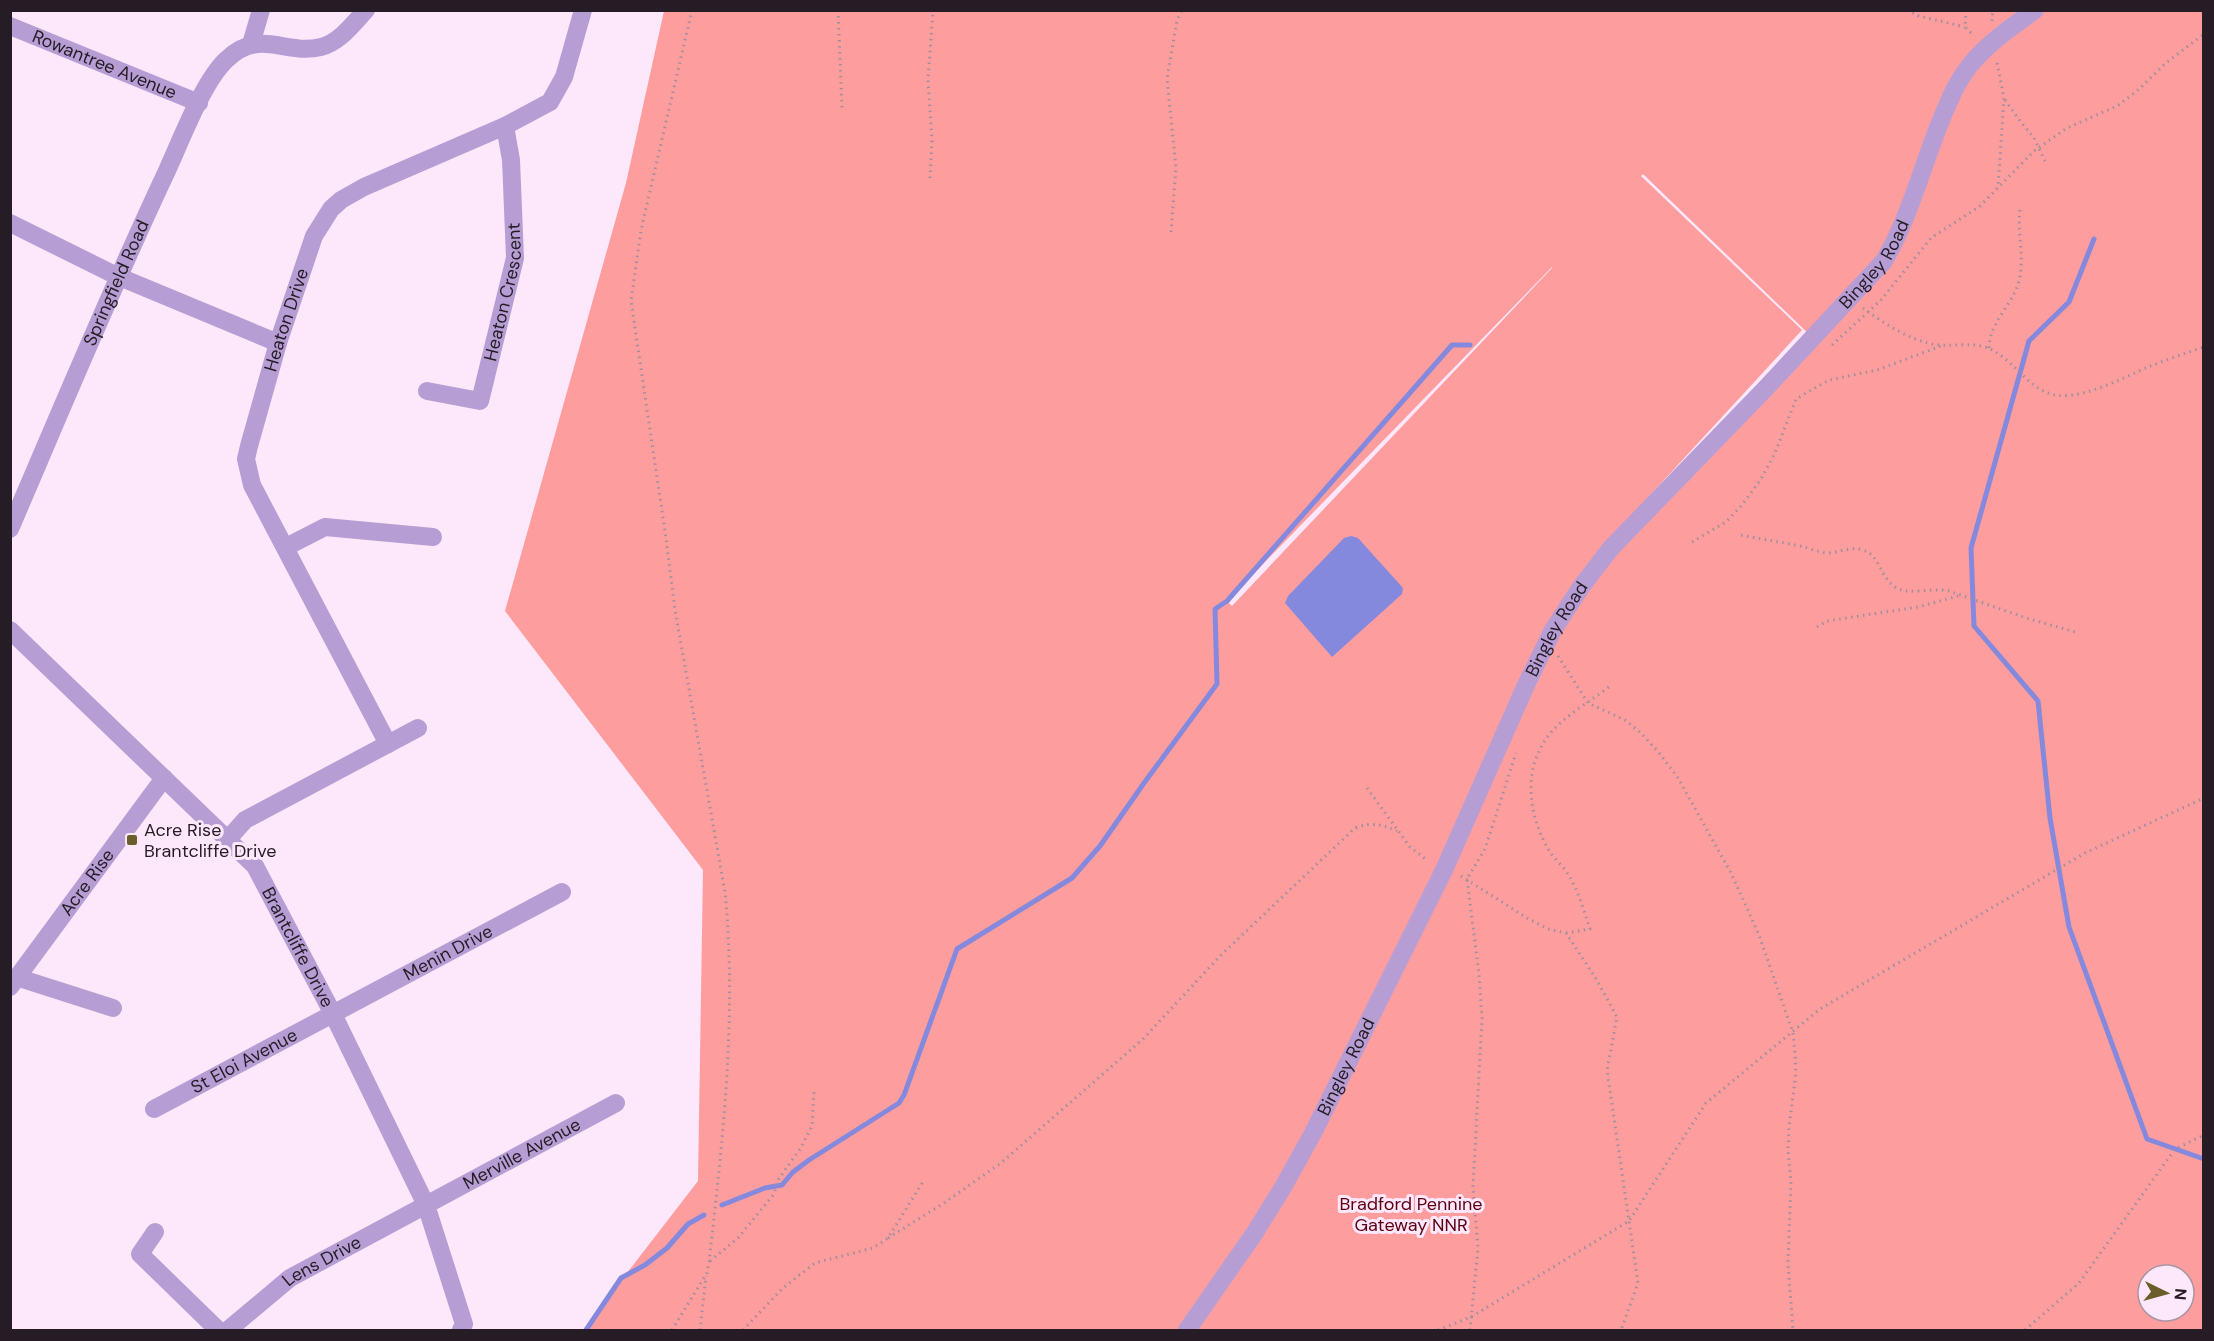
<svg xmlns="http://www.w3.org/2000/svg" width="2214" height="1341" font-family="'DM Sans',sans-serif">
<rect width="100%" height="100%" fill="#fde7fa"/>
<path fill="#fe9d9e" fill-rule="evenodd" d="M664 11H2203V1330H583L698 1181 703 870 505 611 626 183ZM1643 174 1812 337 1606 543 1802 330 1641 176ZM1552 267V268L1232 606 1227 601ZM2148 1275H2184V1311H2148Z"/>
<path fill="#8589dd" d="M1351 536 1358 538 1403 588 1402 594 1332 657 1285 603 1288 596 1344 538Z"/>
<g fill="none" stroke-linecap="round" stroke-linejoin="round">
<path stroke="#8589dd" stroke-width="5" d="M2094 239 2069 302 2029 341 1971 548 1974 626 2038 701 2050 818 2069 927 2147 1139 2204 1159
M722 1205 765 1188 782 1185 793 1172 809 1160 899 1103 904 1095 957 949 1072 878 1100 846 1144 783 1217 684 1215 609 1227 601 1452 345H1470
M586 1330 621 1278 645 1265 667 1248 688 1224 704 1215"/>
<path stroke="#9f8f9d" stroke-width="3" stroke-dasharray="1.5 4.5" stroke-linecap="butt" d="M838 10 842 108
M1907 10 1919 16 1965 27
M1966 10 1965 27 1973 35
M1992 21 1993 10
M1997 63 2004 98 1998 187
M2005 100 2020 121 2034 138 2045 161
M930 178 932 141 928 80 933 10
M1171 232 1176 168 1167 79 1177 20 1182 10
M1863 308C1885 324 1913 343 1940 345 1954 346 1968 343 1981 346 2009 352 2022 383 2048 393 2076 404 2122 378 2148 367 2166 360 2185 353 2204 347
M1832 345 1881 300 1931 238 1980 206 2034 151 2067 128 2117 106 2137 91 2166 63 2204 34
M1989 348C1990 319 2016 303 2020 276 2024 254 2017 232 2020 210
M1741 535C1761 539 1780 542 1800 546 1809 548 1818 552 1827 553 1839 553 1850 546 1863 550 1880 555 1880 577 1895 587 1907 596 1932 587 1949 591L2026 618 2079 633
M1692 542 1726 522 1742 505 1761 479 1775 453 1796 399 1829 380 1877 370 1941 346
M1817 627 1827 621 1918 607 1958 596
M1558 656 1588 703 1625 720 1641 733 1660 754 1678 778 1731 873 1759 935 1793 1033 1795 1054 1796 1073 1789 1127 1788 1150 1791 1182 1788 1264 1793 1330
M1367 788 1410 847 1428 861
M1461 876 1527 918 1548 929 1566 933 1595 977 1617 1017 1607 1070 1638 1283 1621 1330
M1566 933 1590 929C1584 911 1578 890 1568 874 1563 866 1555 860 1550 852 1529 818 1521 770 1549 735 1565 715 1590 702 1610 686
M888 1238 944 1203 1001 1163 1127 1053 1144 1038 1220 956 1355 828C1371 822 1381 824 1397 831
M710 1261 738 1238 774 1194 778 1180 800 1149 812 1126 814 1091
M672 1330 707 1273 709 1262C723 1139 737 1015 725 892L675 610 666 538 631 301 641 230 692 10
M700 1330 706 1276
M743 1330 783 1288 815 1263 873 1248 888 1238 924 1180
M1438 1330 1471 1317 1629 1221 1706 1103 1820 1009 2085 853 2204 798
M1470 1330 1478 1248 1473 1186 1482 1018 1479 974 1467 879 1485 849 1516 753
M2025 1330 2079 1283 2175 1149 2204 1135"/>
<g stroke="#b69ed5" stroke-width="18">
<path id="s1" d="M10 26 199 103"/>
<path d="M251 44 261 10"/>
<path d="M10 223 117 276 278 343"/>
<path id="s2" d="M427 391 480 401 515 258 511 160 505 126"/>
<path id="s3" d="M10 529C61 410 110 292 165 175 180 143 202 83 226 60 260 27 284 56 321 47 340 42 353 24 366 10"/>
<path d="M286 547 325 527 433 537"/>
<path id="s4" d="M10 630 255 866 333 1014 426 1205 464 1324 461 1330"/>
<path id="s5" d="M388 744 252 485 246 459 249 446 278 343 314 236 331 209 341 200 364 187 505 126 550 102 564 77 583 10"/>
<path d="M229 838 245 820 418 728"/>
<path d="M16 977 113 1008"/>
<path id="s6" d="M10 987 164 778"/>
<path id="s7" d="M154 1109 562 892"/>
<path d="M155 1232 140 1254 218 1330"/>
<path id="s8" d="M228 1330 290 1278 616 1103"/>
<path id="s9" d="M1187 1330 1254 1234 1282 1189 1313 1133 1444 870 1526 685 1553 630 1581 587 1611 548 1765 389 1884 261C1909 218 1921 171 1939 125 1948 103 1956 82 1971 64 1988 43 2013 26 2035 10"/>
</g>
</g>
<rect fill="#6b5e2b" stroke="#fde7fa" stroke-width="2" x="126" y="834" width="12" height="12" rx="3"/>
<g text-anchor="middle" stroke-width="6" stroke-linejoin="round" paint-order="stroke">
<g font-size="18" fill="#261c25" stroke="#fde7fa">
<text dy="6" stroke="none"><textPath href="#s1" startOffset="102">Rowantree Avenue</textPath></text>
<text dy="6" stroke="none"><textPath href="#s9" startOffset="1280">Bingley Road</textPath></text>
<text dy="6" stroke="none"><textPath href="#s3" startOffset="268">Springfield Road</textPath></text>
<text dy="6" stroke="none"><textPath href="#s2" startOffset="166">Heaton Crescent</textPath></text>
<text dy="6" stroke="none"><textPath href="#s5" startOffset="464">Heaton Drive</textPath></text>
<text dy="6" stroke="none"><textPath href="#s9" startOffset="794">Bingley Road</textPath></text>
<text dy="6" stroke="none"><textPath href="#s6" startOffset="130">Acre Rise</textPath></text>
<text dy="6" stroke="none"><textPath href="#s4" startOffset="432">Brantcliffe Drive</textPath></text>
<text dy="6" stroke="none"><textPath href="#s7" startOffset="333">Menin Drive</textPath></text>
<text dy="6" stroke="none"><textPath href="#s7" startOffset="102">St Eloi Avenue</textPath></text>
<text dy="6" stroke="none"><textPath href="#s9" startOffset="308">Bingley Road</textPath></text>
<text dy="6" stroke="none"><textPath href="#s8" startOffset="344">Merville Avenue</textPath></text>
<text dy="6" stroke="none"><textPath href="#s8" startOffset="117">Lens Drive</textPath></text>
</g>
<g font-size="18" fill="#261c25" stroke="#fde7fa" text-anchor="start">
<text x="144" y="836">Acre Rise<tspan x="144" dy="21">Brantcliffe Drive</tspan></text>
</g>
<g font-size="18" fill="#5b0011" stroke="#fde7fa">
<text x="1411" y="1210">Bradford Pennine<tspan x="1411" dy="21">Gateway NNR</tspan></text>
</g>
</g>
<rect width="2214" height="1341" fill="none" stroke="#261c25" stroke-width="24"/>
<g transform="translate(2166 1293) rotate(95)"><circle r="28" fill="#fde7fa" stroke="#a796a5" stroke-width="1.5"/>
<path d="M0-4.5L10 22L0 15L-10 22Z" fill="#6b5e2b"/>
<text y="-9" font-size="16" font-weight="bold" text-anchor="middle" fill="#261c25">N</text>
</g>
</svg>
